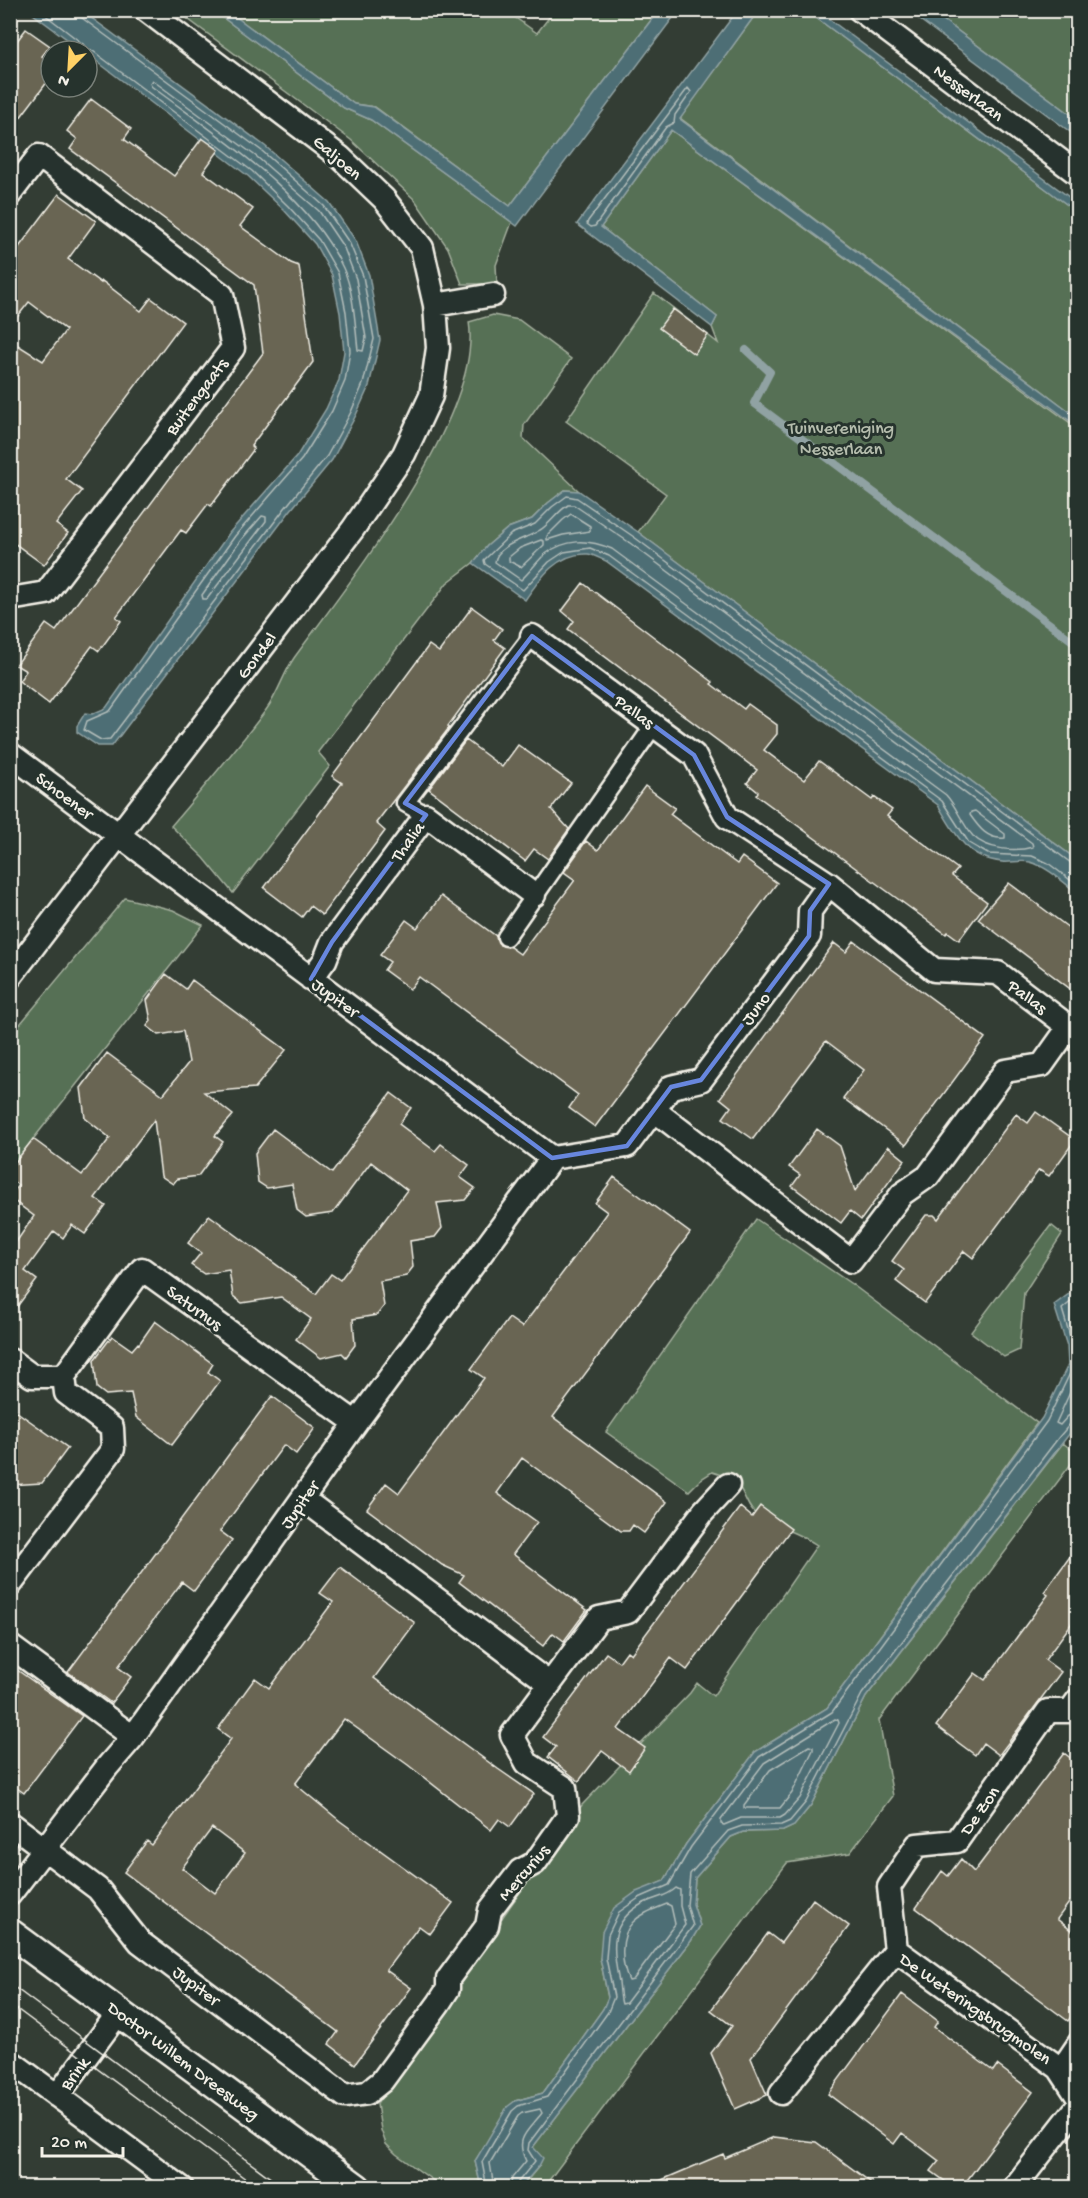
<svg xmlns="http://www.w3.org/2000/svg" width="1088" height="2198" font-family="'Gochi Hand',sans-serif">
<rect width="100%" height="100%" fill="#333d34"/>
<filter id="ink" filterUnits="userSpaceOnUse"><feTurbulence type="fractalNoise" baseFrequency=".0167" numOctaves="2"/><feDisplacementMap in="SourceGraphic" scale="12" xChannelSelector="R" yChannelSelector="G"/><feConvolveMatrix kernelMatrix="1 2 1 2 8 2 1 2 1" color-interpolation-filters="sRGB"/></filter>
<g filter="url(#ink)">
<path fill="#566f55" stroke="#a5b09e" stroke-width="1.5" d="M430 10 434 14 436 10 506 11 537 33 554 11H658L510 206 375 107 354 104 228 11Z
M177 11H214L344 108 371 120 512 222 496 265 497 284H462L448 248 415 200 351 140Z
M758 11H807L1077 212V417L680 118Z
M931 11H1077V119Z
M671 130 1077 428V860L638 532 666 494 566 421 654 293 718 343 712 327 717 317 601 227Z
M493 315 519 320 571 359 524 425 523 438 579 491 565 490 548 503 532 519 508 528 487 546 473 563 447 583 318 752 330 766 233 893 204 858 171 826C203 788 236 750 266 710 278 694 283 674 294 658 348 584 484 414 469 322Z
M125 898 173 910 203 925 11 1167V1035Z
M756 1219 853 1285 1037 1423 827 1708 755 1752 686 1844 664 1881 636 1893 600 1958 608 1998 603 2009 543 2093 515 2101 475 2161 481 2187H442L396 2154 386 2144 381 2130 377 2104 460 1991 458 1980 582 1805 690 1693 697 1683 713 1696 817 1545C799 1533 776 1527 758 1516 747 1509 745 1493 737 1484 730 1477 721 1475 712 1472L701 1479 689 1491 606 1432Z
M1051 1225 1062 1234 1024 1293 1019 1350 1004 1357 971 1332Z
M1063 1443 1077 1454V1456L879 1720 893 1796 850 1853 787 1863 544 2187 521 2188 539 2166 533 2147 691 1941 700 1926 693 1904 695 1878 731 1837 743 1832 783 1831 794 1826 811 1805 866 1697Z"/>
<path fill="#4e6e75" stroke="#90a2a3" stroke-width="1.5" d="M29 11H82L265 146 329 202 356 241 369 275 380 340 369 386 356 415 332 460 290 511 112 746H98L77 732V726L85 713 92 714 106 708 230 532 297 456 326 409 339 380 344 352 340 313 332 275 315 244 284 210 248 176 87 54V51H83Z
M214 11H228L354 104 374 107 510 206 658 11H678L517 226 371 120 344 108Z
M737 11H758L680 119 1077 417V426L671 130 601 227 717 317 712 327 577 224Z
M807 11H818L1077 203V212Z
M908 11H931L1077 119V137Z
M565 490 579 491 638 532 1077 860V893C1063 882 1048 867 1030 862 1021 860 1011 863 1002 862 966 858 955 834 938 805L606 561C601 559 594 555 588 554 558 552 540 578 525 600L473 563 487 546 508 528 532 519 548 503Z
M1077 1288V1424L866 1697 811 1805 794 1826 783 1831 743 1832 731 1837 695 1878 693 1904 700 1926 691 1941 533 2147 543 2158 539 2166 521 2187H481L475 2161 507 2107 515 2101 543 2093 603 2009 608 1997 600 1958 602 1932 614 1908 636 1892 664 1881 686 1844 755 1752 827 1708 1042 1418 1068 1365 1067 1346 1054 1305Z"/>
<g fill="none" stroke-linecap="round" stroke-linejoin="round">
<path stroke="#b2bdba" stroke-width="1.5" d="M39 10 83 44 86 49 93 51 252 171 288 206 319 240 338 273 346 312 350 351 345 381 332 411 302 459 235 536 110 711 87 721 84 730 101 740 110 739 285 508 327 456 351 412 363 384 374 339 363 276 350 244 324 206 262 151 82 18 79 10
M152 80 257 157 319 211 344 248 356 279 366 338 363 351 358 350C355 325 354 291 343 268 309 193 216 135 151 86L150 83Z
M688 88 691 92 675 115 674 123 666 127 595 226 591 227 587 224 588 221Z
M568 505H574L630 543 1032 843 1033 847C1015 852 987 850 973 836 962 824 957 807 946 795L612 549C588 539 566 538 544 555 536 563 529 573 521 580L495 562C497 544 527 539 540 530 550 524 557 512 568 505Z
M571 514 590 526V531L563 535 547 540V536L563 520Z
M262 516 266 517V521L207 599H203L202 595 241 540Z
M541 540 544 541V545L521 567 509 561V557L520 548Z
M975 811 1005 834V838C988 840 979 828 970 815L971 812Z
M1078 864 1071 863 634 537 577 498 567 496 552 507 535 524 511 534 484 560 485 564 523 590 549 562 564 552 590 548 609 556 942 801 969 843 988 854 1032 856 1048 863 1078 886
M1078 1375 1056 1423 1060 1425 1068 1416 1078 1414
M835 1719 838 1720 839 1723 800 1798 785 1815 780 1818H741L724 1825 721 1824V1820L764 1763Z
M809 1746 813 1747V1750L792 1793 780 1808H744V1805L770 1770Z
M676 1888 680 1890V1906L685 1925 626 2003 622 2004C620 1998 620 1989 619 1982 612 1949 609 1922 642 1904 653 1898 667 1897 676 1888Z
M667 1904 671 1906 675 1924 633 1980 629 1981C621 1965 619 1936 633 1922 642 1913 655 1909 667 1904Z
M487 2188 482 2162 512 2111 518 2106 547 2097 608 2012 614 1997 606 1958 608 1935 619 1912 639 1898 669 1885 691 1847 759 1757 832 1712 1047 1421 1074 1365 1073 1346 1062 1309 1078 1296
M494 2188 490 2163 518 2116 522 2113 540 2109 542 2113C528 2131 514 2138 526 2161L512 2178 510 2188
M517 2188 518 2182 535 2161 528 2150 529 2143 693 1926 687 1905 690 1874 728 1831 742 1826 781 1825 790 1821 806 1802 862 1694 1059 1437 1071 1423 1078 1421"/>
<path stroke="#90a2a3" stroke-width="8" d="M746 350 770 372 754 403 1078 645"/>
</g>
<path fill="#696552" stroke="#f4f1e8" stroke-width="1.5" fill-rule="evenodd" d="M26 29 50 46 42 56 51 63V77L10 131V50Z
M91 99 131 129 124 139 174 176 202 138 219 150 203 172 253 209 240 226 291 263 299 266 313 362 251 446 254 449 211 506 208 504 186 533 181 530 116 617 121 621 99 651 92 646 49 704 19 681 26 671 16 665 46 624 56 631 263 353 254 285 70 149 77 139 67 131Z
M59 194 96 221 68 259 101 283 102 281 141 311 151 298 183 322 66 479 82 491 56 524 68 533 44 565 10 540V340L43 361 66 330 29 302 10 326V259Z
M673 309 708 335 694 354 659 328Z
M583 583 713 682 711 684 744 709 748 704 777 725V734L764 750 804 780 819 761 872 800 874 797 892 810 887 816 958 869 952 876 987 902 959 940 948 932 946 934 880 886 756 795 758 792 747 783 757 770 568 629 574 621 562 611Z
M472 607 502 629 494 640 505 648 448 726 449 728 376 823 385 831 322 915 310 906 302 917 264 888 342 783 332 776 429 645 439 652Z
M466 740 502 767 518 745 571 783 551 809 569 829 548 859 534 849 525 861 429 789Z
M645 786 675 808 670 814 737 864 742 857 777 883 595 1127 569 1108 578 1095 419 977 410 989 384 970 390 962 380 955 406 920 417 928 441 896 496 936 500 945 510 947 520 954 575 880 564 872 586 841 598 850Z
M1009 883 1077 934V994L978 919Z
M854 941 985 1038 906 1145 843 1098 864 1070 826 1041 753 1139 723 1118 731 1107 720 1098 834 943 846 952Z
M166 974 186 989 192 980 286 1050 255 1088 204 1092 233 1115 215 1136 223 1142 198 1176 177 1179 173 1184 161 1176 154 1120 95 1198 106 1206 85 1234 72 1225 63 1238 54 1231 25 1271 37 1280 10 1316V1251L34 1216 10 1198 18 1185 10 1179V1169L33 1139 82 1175 110 1138 85 1118 81 1088 107 1053 163 1095 189 1062 183 1031 159 1035 147 1026 151 1021 147 1000Z
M391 1093 411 1108 399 1124 435 1151 441 1144 469 1165 460 1177 475 1188 465 1200 437 1203 442 1228 435 1237 410 1241 413 1267 406 1276 380 1281 384 1306 377 1315 353 1319 355 1345 346 1357 342 1353 321 1358 296 1339 311 1319 281 1297 242 1303 233 1296 229 1270 204 1274 191 1265 201 1253 188 1243 209 1215 316 1294 331 1274 340 1280 407 1190 371 1162 333 1213 306 1217 297 1210 292 1184 267 1188 258 1182 255 1153 273 1129 332 1173Z
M1036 1112 1075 1140 1049 1176 1039 1170 973 1258 964 1251 925 1303 896 1281 904 1270 892 1261 926 1215H934L938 1219 1016 1114 1028 1123Z
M817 1129 840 1146 855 1191 888 1146 905 1160 861 1220 850 1211 841 1223 792 1186 800 1175 789 1167Z
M614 1177 690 1233 553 1417 667 1502 644 1533 633 1525 629 1531H621L522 1458 497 1493 537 1522 513 1554 587 1610 564 1641 553 1633 543 1646 459 1582 464 1575 442 1565 367 1509 386 1483 399 1493 484 1378 471 1369 509 1318 522 1327 576 1255 607 1212 595 1203Z
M155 1321 213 1364 208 1372 220 1381 172 1445 136 1417 131 1393 106 1395 97 1388 94 1360 112 1336 132 1350 138 1343 139 1344Z
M272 1396 315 1428 296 1454 284 1445 220 1531 232 1540 194 1591 182 1582 118 1667 131 1677 111 1703 68 1672Z
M10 1407 68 1448 42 1483 10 1485Z
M760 1506 791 1529 687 1670 671 1658 618 1729 645 1748 629 1771 602 1751 579 1781 548 1757 556 1747 543 1737 606 1653 619 1662 627 1651 631 1654 740 1507 752 1517Z
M1077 1547V1616L1045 1660 1061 1672 999 1755 983 1743 975 1755 936 1726 975 1673 985 1680 1048 1595 1044 1592Z
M340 1567 415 1623 374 1678 498 1769 534 1794 510 1827 499 1819 491 1830 408 1765 344 1719 295 1784 340 1821 453 1903 430 1934 419 1926 386 1970 411 1988 355 2064 329 2044 338 2032 124 1872 147 1841 152 1845 231 1739 218 1729 255 1678 269 1688 333 1602 320 1593ZM212 1828 245 1853 215 1893 182 1868Z
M10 1665 82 1716 24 1793 10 1783Z
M1064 1753 1077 1763V1892L1057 1919 1077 1935V2008L1068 2021 916 1908 942 1871 948 1876 961 1859 974 1872Z
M813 1899 849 1926 751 2058 767 2095 735 2109 711 2053 732 2026 711 2010 768 1933 781 1943Z
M902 1994 938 2021 934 2027 966 2051 993 2071 997 2065 1033 2092 962 2187H953L931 2171 939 2161 902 2133 894 2144 828 2094Z
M774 2137 816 2142 877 2187H645L723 2154 725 2158Z"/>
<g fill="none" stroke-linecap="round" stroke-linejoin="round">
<g stroke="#f4f1e8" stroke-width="21">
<path id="pedestrian" d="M426 815 405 803 532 636
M506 937 654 725
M1059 2068 1078 2040"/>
</g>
<g stroke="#f4f1e8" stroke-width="27">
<path id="minor" d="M860 10 1078 174
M10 194 39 156 222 295 233 348 46 593 10 599
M435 305 493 295
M532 636 694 755 727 817 829 884 934 970 998 973 1069 1027 1042 1065 1005 1071 928 1176 902 1194 851 1261 654 1110
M10 754 552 1158
M10 977 353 529 404 454 431 396 438 348 435 305 422 248 384 199 340 157 146 10
M311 979 325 960 332 942 426 815 534 895
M10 1360 32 1376H64
M303 1499 550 1684
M10 1585 113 1449 112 1428 66 1393 64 1376 142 1269 356 1423
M10 1646 133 1737
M10 1823 98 1889 140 1942 345 2096 367 2093 382 2081 439 2003 448 1989V1979L487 1926 490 1910 520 1871 535 1863 568 1816 565 1788 527 1763 512 1735 599 1618 628 1612 703 1512 728 1485
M10 1894 107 1767 133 1737 356 1423 552 1158 627 1146 671 1087 701 1080 809 936 810 911 829 884
M896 1950 889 1887 917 1845 957 1841 1048 1711H1070L1078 1700
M10 2061 182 2188
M781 2093 896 1950 1059 2068 1078 2097
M57 2096 119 2012
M1014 2188 1078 2106"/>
</g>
<g stroke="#f4f1e8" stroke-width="32">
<path id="tertiary" d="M10 1933 357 2188"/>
</g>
<use href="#pedestrian" stroke="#26332d" stroke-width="16"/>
<use href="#minor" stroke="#26332d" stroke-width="22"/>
<use href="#tertiary" stroke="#26332d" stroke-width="27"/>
<path stroke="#f4f1e8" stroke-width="1.5" d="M10 1984 284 2188
M10 2004 258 2188"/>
</g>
</g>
<path fill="none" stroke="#6887de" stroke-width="4.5" stroke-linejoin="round" d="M532 636 694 755 727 817 829 884 810 911 809 936 701 1080 671 1087 627 1146 552 1158 311 979 332 942 426 815 405 803Z"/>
<g text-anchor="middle" stroke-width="6" stroke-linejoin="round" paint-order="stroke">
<g font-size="18" fill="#f4f1e8" stroke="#26332d">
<text transform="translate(969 92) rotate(37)" y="6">Nesserlaan</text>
<text transform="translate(338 157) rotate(41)" y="6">Galjoen</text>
<text transform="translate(196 396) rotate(-53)" y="6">Buitengaats</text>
<text transform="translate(256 655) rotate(-53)" y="6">Gondel</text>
<text transform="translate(635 711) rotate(36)" y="6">Pallas</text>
<text transform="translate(65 795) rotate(37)" y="6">Schoener</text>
<text transform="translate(407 841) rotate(-54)" y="6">Thalia</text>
<text transform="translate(1028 996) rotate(37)" y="6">Pallas</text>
<text transform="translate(336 997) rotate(36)" y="6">Jupiter</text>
<text transform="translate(755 1008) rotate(-53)" y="6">Juno</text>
<text transform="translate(195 1307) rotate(36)" y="6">Saturnus</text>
<text transform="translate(299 1504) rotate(-55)" y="6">Jupiter</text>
<text transform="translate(979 1810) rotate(-55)" y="6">De Zon</text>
<text transform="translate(523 1872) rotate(-49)" y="6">Mercurius</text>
<text transform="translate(197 1985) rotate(37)" y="6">Jupiter</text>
<text transform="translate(976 2008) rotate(35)" y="6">De Weteringsbrugmolen</text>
<text transform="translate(184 2060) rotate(37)" y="6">Doctor Willem Dreesweg</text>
<text transform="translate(74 2073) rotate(-53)" y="6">Brink</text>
</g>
<g font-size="18" fill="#b5bdad" stroke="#26332d">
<text x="841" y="433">Tuinvereniging<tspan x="841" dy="21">Nesserlaan</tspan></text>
</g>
</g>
<rect width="1088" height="2198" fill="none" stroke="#26332d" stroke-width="36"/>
<rect x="18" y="18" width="1052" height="2162" fill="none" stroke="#f4f1e8" stroke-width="2" filter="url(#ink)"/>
<g transform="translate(69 69) rotate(204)"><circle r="28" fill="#26332d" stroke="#787f78" stroke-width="1.5"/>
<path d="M0-4.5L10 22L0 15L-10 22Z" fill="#ffd166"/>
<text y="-9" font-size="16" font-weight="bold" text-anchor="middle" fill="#f4f1e8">N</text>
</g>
<path d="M42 2147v9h81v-9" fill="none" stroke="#f4f1e8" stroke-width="3"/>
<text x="51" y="2147" font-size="18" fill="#f4f1e8" stroke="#26332d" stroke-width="4.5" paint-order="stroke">20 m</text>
</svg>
